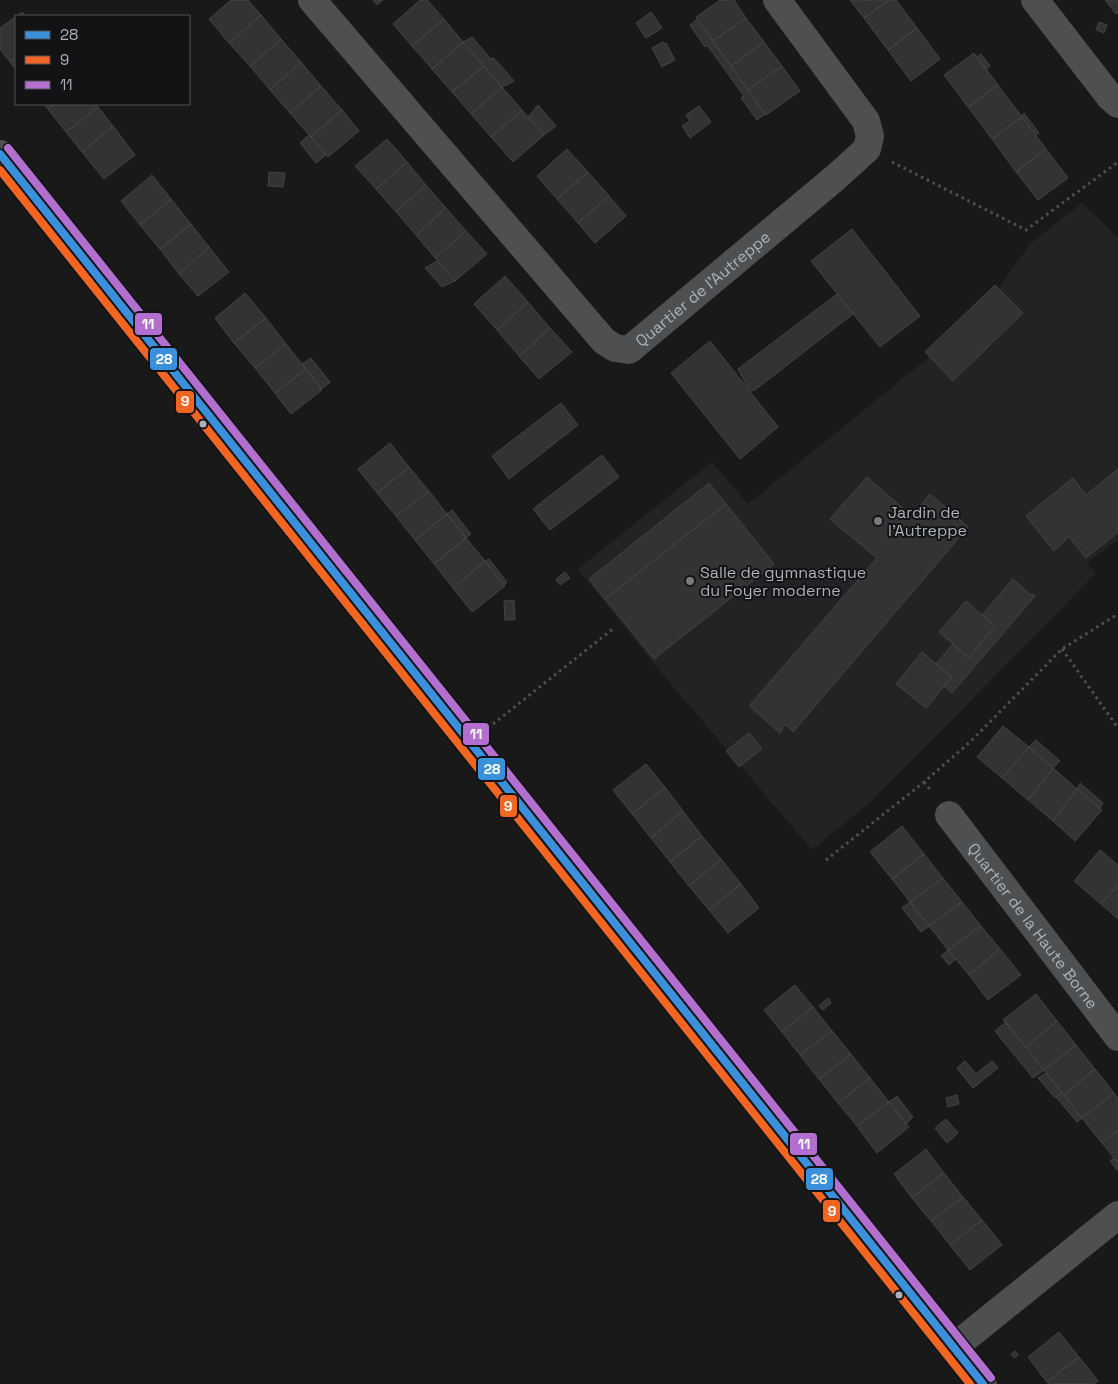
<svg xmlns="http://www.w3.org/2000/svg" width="1118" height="1384" font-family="'Space Grotesk',sans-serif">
<rect width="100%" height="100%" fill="#191919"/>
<path fill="#232325" d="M1082 203 1118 238V539L1087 563 1096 573 872 801 812 850 654 664 578 569 712 462 748 504 928 358 993 296 1030 244Z"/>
<path fill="#333334" stroke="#414345" d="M231 0H248L261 15 229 43 209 19Z
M373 0H383L377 5Z
M420 0H427L444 19 412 46 393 24Z
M720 0H734L746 18 713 41 696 17Z
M850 0H889L864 18Z
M889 0H896L917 28 888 50 864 18Z
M1105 0H1118V12L1116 14Z
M22 12 26 16H16V58L10 62 0 49V28Z
M651 12 662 28 646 38 636 23Z
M261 15 281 39 250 66 229 43Z
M746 18 764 42 731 66 713 41Z
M444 19 463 42 432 69 412 46Z
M697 19 765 114 757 120 741 98 744 96 707 45 705 47 690 25Z
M1099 22 1107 25 1104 33 1096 30Z
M917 28 940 59 911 81 888 50Z
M472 37 491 59 494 58 514 81 502 87 463 42Z
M281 39 301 62 270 90 250 66Z
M463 42 484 66 452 92 432 69Z
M663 42 664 44 666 43 675 60 662 67 652 48Z
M764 42 782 66 748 90 731 66Z
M974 53 998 85 968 107 944 75Z
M981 54 990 66 986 70 977 57Z
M16 58V70L10 62Z
M301 62 321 86 290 113 270 90Z
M484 66 502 87 471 114 452 92Z
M782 66 800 91 766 115 748 90Z
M998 85 1022 117 992 139 968 107Z
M321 86 342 110 311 137 290 113Z
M502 87 522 110 491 137 471 114Z
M44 104H55L48 109Z
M55 104H95L98 107 66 132 48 109Z
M538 105 556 126 544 135 528 117Z
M699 106 711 122 690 138 682 126 690 121 686 115Z
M98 107 113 126 82 152 66 132Z
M342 110 359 131 328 157 311 137Z
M522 110 544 135 513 162 491 137Z
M1024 113 1039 133 1036 135 1021 116Z
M1022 117 1046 149 1016 172 992 139Z
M113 126 135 155 104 179 82 152Z
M309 135 326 155 316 163 300 143Z
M387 139 407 162 376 189 355 166Z
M567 149 588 172 557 199 537 176Z
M1046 149 1068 178 1038 200 1016 172Z
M407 162 426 185 396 212 376 189Z
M269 172 285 173 283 187 268 186Z
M588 172 609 196 578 223 557 199Z
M152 175 171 199 140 225 121 201Z
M426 185 446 208 416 235 396 212Z
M609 196 626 216 595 243 578 223Z
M171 199 191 224 160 249 140 225Z
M446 208 466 231 435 258 416 235Z
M191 224 209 247 179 274 160 249Z
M852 229 920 316 880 347 811 261Z
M466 231 487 254 455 281 435 258Z
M209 247 229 272 198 296 179 274Z
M437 261 455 281 442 287 425 268Z
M505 276 528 302 497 330 474 304Z
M995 285 1023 313 953 381 925 352Z
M245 293 266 318 234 343 215 318Z
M837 294 853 314 755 390 750 391 738 369Z
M528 302 550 328 519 356 497 330Z
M266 318 286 344 255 368 234 343Z
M550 328 572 352 539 379 519 356Z
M710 341 778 427 740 459 671 373Z
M286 344 306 369 275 393 255 368Z
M311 358 330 382 321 389 302 364Z
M306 369 322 390 291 414 275 393Z
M561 403 578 425 509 479 492 456Z
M390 443 409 467 377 493 358 469Z
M602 455 619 477 550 530 533 509Z
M409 467 429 491 396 516 377 493Z
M1118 469V532L1086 558 1069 537 1054 551 1026 516 1073 478 1086 495Z
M867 477 912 516 930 494 968 527 793 732 785 724 780 733 749 706 877 558 830 519Z
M709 483 726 504 605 599 589 579Z
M429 491 447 514 415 540 396 516Z
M726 504 774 564 654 659 605 599Z
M452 510 471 534 466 538 447 514Z
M447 514 466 538 434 564 415 540Z
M466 538 485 561 453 588 434 564Z
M489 559 507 582 504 585 485 561Z
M485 561 505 586 472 612 453 588Z
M565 572 570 578 560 585 556 579Z
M1013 579 1031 595 1033 594 1035 596 952 693 944 686 952 677 936 664 953 644 969 658 995 626 982 615Z
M514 600 515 620H505L504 601Z
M966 601 995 626 969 658 939 632Z
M922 652 952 677 926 708 896 684Z
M1003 726 1029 747 1002 778 977 757Z
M749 733 762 749 739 767 726 751Z
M1036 740 1060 761 1053 768 1029 747Z
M1029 747 1053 768 1028 800 1002 778Z
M646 764 665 787 632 814 613 790Z
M1053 768 1077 789 1053 821 1028 800Z
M1080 783 1103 803 1100 808 1077 789Z
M665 787 683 811 651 838 632 814Z
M1077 789 1102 810 1075 841 1053 821Z
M683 811 702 836 670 862 651 838Z
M902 826 924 854 892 879 870 852Z
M702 836 721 859 689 886 670 862Z
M1100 850 1118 865V885L1101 904 1074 881Z
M924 854 943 878 910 902 892 879Z
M721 859 741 884 709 910 689 886Z
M943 878 962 902 929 926 910 902Z
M741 884 759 908 728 933 709 910Z
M1118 885V919L1101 904Z
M910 902 929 926 921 932 902 908Z
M962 902 981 926 948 950 929 926Z
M981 926 1000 949 969 975 948 950Z
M1000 949 1021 975 988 1000 969 975Z
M948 950 956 959 949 965 941 956Z
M795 985 813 1007 782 1032 764 1010Z
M1036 994 1057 1021 1026 1047 1003 1020Z
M828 998 831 1003 823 1010 819 1006Z
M813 1007 832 1031 800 1055 782 1032Z
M1057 1021 1076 1045 1044 1070 1026 1047Z
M1006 1022 1044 1070 1033 1078 995 1031Z
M832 1031 851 1054 819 1079 800 1055Z
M1076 1045 1095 1069 1064 1095 1044 1070Z
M851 1054 870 1078 838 1103 819 1079Z
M965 1061 976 1074 992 1061 998 1068 973 1088 957 1068Z
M1095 1069 1114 1093 1082 1118 1064 1095Z
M1046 1073 1062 1093 1055 1098 1038 1078Z
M870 1078 889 1102 857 1126 838 1103Z
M1062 1093 1082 1118 1077 1122 1056 1097Z
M1114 1093 1118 1098V1130L1102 1143 1082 1118Z
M957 1095 959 1104 948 1107 946 1098Z
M897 1096 913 1117 906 1124 889 1102Z
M889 1102 909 1127 877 1153 857 1126Z
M946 1119 958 1133 947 1143 935 1128Z
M1118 1130V1163L1102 1143Z
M926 1149 944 1173 912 1198 894 1174Z
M1114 1158 1118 1163 1117 1170 1110 1161Z
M944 1173 963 1197 931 1221 912 1198Z
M963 1197 982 1220 950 1245 931 1221Z
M982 1220 1002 1245 970 1270 950 1245Z
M1059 1332 1079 1357 1047 1382 1028 1357Z
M1015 1351 1018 1355 1014 1358 1011 1354Z
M1079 1357 1098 1381 1094 1384H1049L1047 1382Z"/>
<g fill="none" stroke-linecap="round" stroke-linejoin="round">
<path stroke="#4f5052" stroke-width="3" stroke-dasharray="2.5 4" stroke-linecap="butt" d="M892 162 1026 230 1118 162
M1062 649 1118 728
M493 724 614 628
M924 782 932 792
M826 860 924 782 970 742 1062 649 1118 614"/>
<g stroke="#4d4f51" stroke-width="28">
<path id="s1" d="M312 0 604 341 615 348 629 350 835 178 867 149 870 136 866 121 777 0"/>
<path d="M1035 0 1110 97 1118 104"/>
<path id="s2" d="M949 815 1118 1037"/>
<path d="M953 1348 1118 1215"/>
</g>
<path stroke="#4d4f51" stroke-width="28" d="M0 154 983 1384"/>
<g stroke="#131315" stroke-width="11">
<path id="bus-1" d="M0 154 983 1384"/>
</g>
<g stroke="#131315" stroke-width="11">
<path id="bus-2" d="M0 170 970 1384"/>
</g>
<g stroke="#131315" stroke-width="11">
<path id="bus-3" d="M8 148 991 1378"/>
</g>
<use href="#bus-1" stroke="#3a90db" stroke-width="8"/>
<use href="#bus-2" stroke="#f26522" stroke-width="8"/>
<use href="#bus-3" stroke="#b36fd0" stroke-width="8"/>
</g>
<g fill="#abb2b8" stroke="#131315" stroke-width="2">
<circle cx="203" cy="424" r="4.5"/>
<circle cx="899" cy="1295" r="4.5"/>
</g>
<g fill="#787c80" stroke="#131315" stroke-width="2">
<circle cx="878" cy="521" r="5"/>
<circle cx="690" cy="581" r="5"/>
</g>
<g text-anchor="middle" stroke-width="4" stroke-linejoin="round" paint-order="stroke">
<g font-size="16" fill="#abb2b8" stroke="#131315">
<text dy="6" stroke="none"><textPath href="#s1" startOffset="572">Quartier de l'Autreppe</textPath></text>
<text dy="6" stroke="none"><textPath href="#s2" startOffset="139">Quartier de la Haute Borne</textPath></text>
</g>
<g font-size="16" fill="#abb2b8" stroke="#131315" text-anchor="start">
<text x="888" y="518">Jardin de<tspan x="888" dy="18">l'Autreppe</tspan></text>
<text x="700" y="578">Salle de gymnastique<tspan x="700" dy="18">du Foyer moderne</tspan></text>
</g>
</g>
<g stroke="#131315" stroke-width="2">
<rect x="134" y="312" width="29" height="24" rx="5" fill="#b36fd0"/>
<rect x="149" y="347" width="29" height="24" rx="5" fill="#3a90db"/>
<rect x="175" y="390" width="20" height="24" rx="5" fill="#f26522"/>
<rect x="462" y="722" width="28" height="24" rx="5" fill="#b36fd0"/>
<rect x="477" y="757" width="29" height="24" rx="5" fill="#3a90db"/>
<rect x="499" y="794" width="19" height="24" rx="5" fill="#f26522"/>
<rect x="789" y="1132" width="29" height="24" rx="5" fill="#b36fd0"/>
<rect x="805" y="1167" width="29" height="24" rx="5" fill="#3a90db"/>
<rect x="822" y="1199" width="19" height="24" rx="5" fill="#f26522"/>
</g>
<g font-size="14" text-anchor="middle" font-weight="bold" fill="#fff">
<text x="148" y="329">11</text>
<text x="164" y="364">28</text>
<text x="185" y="406">9</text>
<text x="476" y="739">11</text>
<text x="492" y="774">28</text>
<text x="508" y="811">9</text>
<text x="804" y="1149">11</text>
<text x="819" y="1184">28</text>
<text x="832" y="1216">9</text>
</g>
<rect x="15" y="15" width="175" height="90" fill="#131315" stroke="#505356"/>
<rect x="25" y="31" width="25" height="8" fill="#3a90db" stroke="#505356"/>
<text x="60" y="40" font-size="15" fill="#abb2b8">28</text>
<rect x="25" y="56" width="25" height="8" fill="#f26522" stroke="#505356"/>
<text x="60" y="65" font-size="15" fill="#abb2b8">9</text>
<rect x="25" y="81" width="25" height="8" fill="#b36fd0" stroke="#505356"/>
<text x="60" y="90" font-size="15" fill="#abb2b8">11</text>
</svg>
